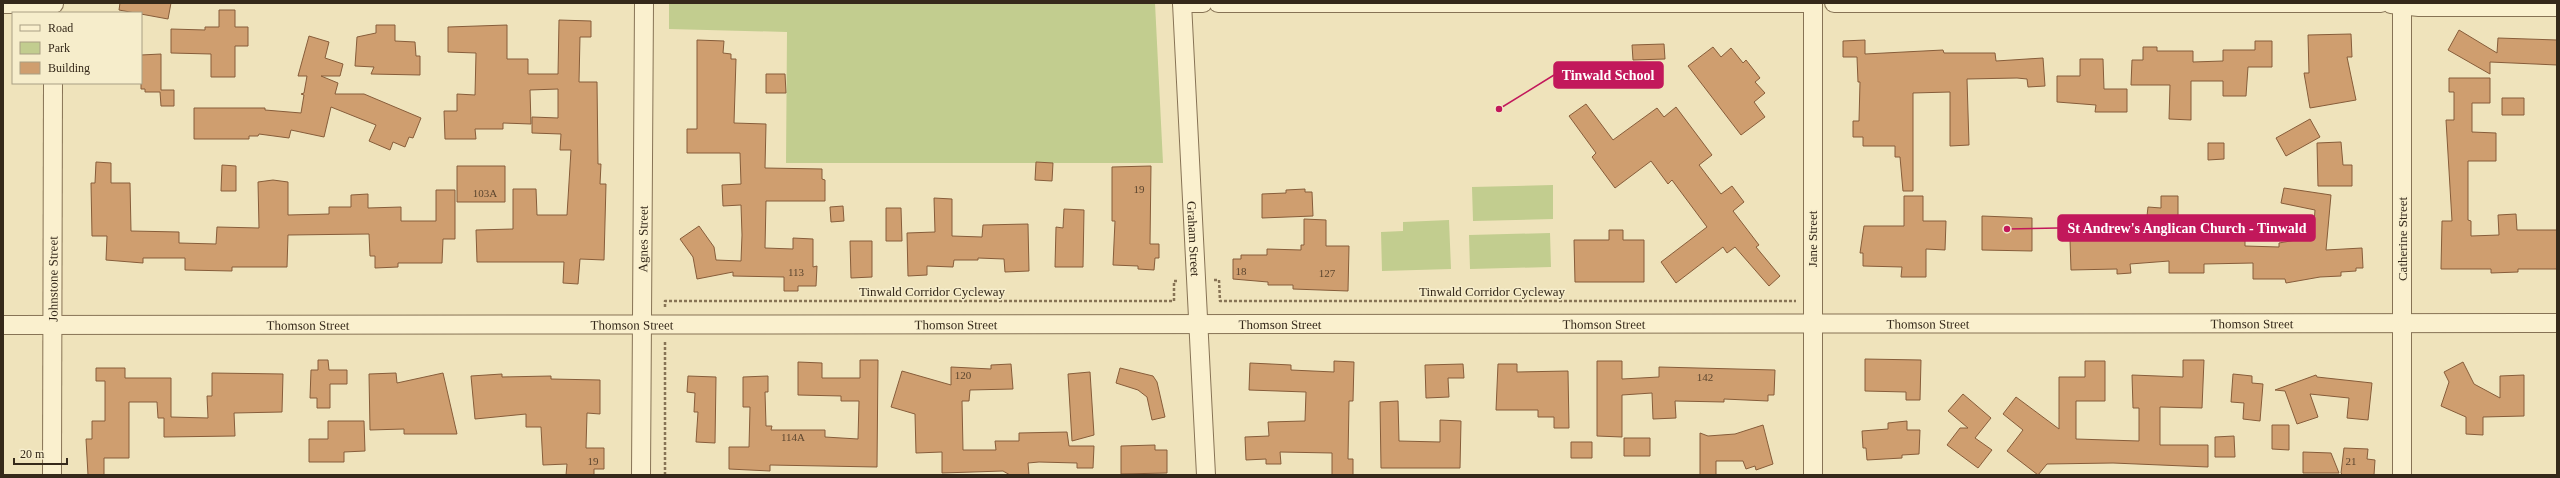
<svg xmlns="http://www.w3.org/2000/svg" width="2560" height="478" font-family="'Times New Roman',serif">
<rect width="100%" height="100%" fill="#efe3bb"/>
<path fill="#c2cd8f" d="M669 3H1155L1163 163H786L787 32 669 29Z
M1553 185V219L1473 221 1472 187Z
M1449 220 1451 269 1382 271 1381 232 1403 231V222Z
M1550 233 1551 267 1470 269 1469 235Z"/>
<path fill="#cf9e6f" stroke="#875d3a" d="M120 3H171L168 19 119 10Z
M219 10H235V27H248V46H235V77H211V54L171 53V29L205 30V27H219Z
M559 20 591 21V37H580L579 82H597L598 164H601L600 184H606L604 260 580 259 578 284 563 283 564 262H477L476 230 513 229V189H536L537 215H567L571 150H560L561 134 532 133V117L558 118V89L530 90 531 124 503 123V129H475L476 139H445L444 111H457V94L475 95 476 53 448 52V27L507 25V59H528V74H558Z
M376 25H395V41L415 42 416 56H420V75L371 74 374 67 355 66 357 37 376 33Z
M2459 30 2497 53 2498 38 2557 40V65L2490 62V74L2448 50Z
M2351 34 2352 57H2347L2356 100 2310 108 2304 73H2309L2308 35Z
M309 36 329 42 325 58 343 64 340 76H321L338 83 335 94H364L421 118 413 138 409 137 405 147 393 142 390 150 369 141 376 125 331 107 324 137 291 130 289 138 259 134 258 136H249V139H194V108H265V110L301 113 304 95 301 94 304 93 307 76H298Z
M697 40 724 41 723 53 731 54V59H736L734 123 766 124 765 168 822 169V179L825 180V201H766L765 248 793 249V238L813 239V267L817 266 816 286H798V291H784V277L733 276V272L697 279 693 257 680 239 699 226 714 247 716 260 741 261 742 235 741 205 723 206 722 185 741 184 740 153H687V129H697Z
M1865 40V54L1943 50 1944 53H1995L1996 61 2043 58 2045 86 2028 87 2027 79 2017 78 1967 79 1969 145 1950 146V92L1913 93V191H1903L1900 157H1895V146H1863V137H1853V121H1859L1860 82H1858L1857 57H1843V41Z
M2255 41H2272V67H2248L2246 96H2223V81H2191V120L2169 119 2170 85H2131L2132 60H2143V47H2157V51H2193V62L2223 61V50H2255Z
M1664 44 1665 59 1633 60 1632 45Z
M1713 47 1721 57 1731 48 1743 63 1746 60 1760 78 1755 82 1765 93 1754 102 1765 117 1741 135 1688 66Z
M161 54V90H174V106H161L160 92H145V89H141V55Z
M2080 59H2103L2104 89H2127V112H2095L2096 105 2057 102V76H2080Z
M766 74H785L786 93H766Z
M2449 78H2490V103H2472V132L2496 133V161H2468V220L2471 221V236L2499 235 2498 215 2516 214 2517 230H2557V269H2518V272L2491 273V269H2441L2442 221H2452L2446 120H2454V92H2449Z
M2502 98H2524V115H2502Z
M1586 104 1613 140 1657 108 1664 117 1676 107 1712 155 1699 165 1721 194 1732 186 1744 202 1733 211 1759 245 1756 247 1780 276 1769 286 1735 247 1727 253 1723 247 1676 283 1661 262 1707 227 1672 180 1668 184 1651 161 1615 188 1592 157 1596 153 1569 116Z
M2310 119 2320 137 2286 156 2276 138Z
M2341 142 2343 165H2352V186H2318L2317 143Z
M2208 143H2224V159L2208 160Z
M96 162 111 163V183H130L131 231 179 232V243L216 244 217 227 259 228 258 182 273 180 288 182V215L329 214V207H351V195L368 194V208L401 207V221H436V190H455V239H443L442 263H398V267L375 268V256H370L369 234 288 235 287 267H232V271L185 270V258H143V263L106 260 107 236H92L91 183H95Z
M1036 162 1053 163 1052 181 1035 180Z
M222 165 236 166V191H221Z
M457 166H505V202H457Z
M1151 166 1150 244H1159V258H1155L1154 270 1138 269V266L1113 265 1115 221H1112V167Z
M2284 188 2331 195 2326 250 2362 248 2363 268H2356V271L2341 272V276L2320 277 2286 283 2285 279H2253V263L2204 264V273H2169V261L2130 264 2131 273 2117 274V269L2071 270 2070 240H2111L2110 218 2147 216 2148 207 2161 208V196H2178V220H2222V218L2245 217V246L2279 247V243L2313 237 2315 210 2281 203Z
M1305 189V192H1312L1313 216 1262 218V194L1286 193V190Z
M1904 196H1923V221H1946L1945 250 1926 249V277H1901L1902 267 1863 266V253H1860L1864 226H1904Z
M934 198 952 199V236L982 237 983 225 1028 224 1029 271 1005 272 1004 259 978 258V260H954L953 267 927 266V275L908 276 907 233 935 232Z
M843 206 844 221 831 222 830 207Z
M886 208H901L902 241H886Z
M1064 209 1084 210 1083 267H1055L1056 227 1063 228Z
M1982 216 2032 218V251L1982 250Z
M1304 219 1326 220V246H1349L1348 291 1293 289V285H1268V282L1233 279V259H1241V255H1267V249L1301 250V245H1304Z
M1609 230H1623V240H1644V282H1575L1574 240H1609Z
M850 241H872V277L851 278Z
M1865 359 1921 360 1920 400H1906V392L1865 391Z
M318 360H328L329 370H347V384H330V408H317V398H310L311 370H318Z
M860 360H878L877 467 770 465V471L729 469V447H749L750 407H743V377L768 376V392H765L766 426H772L771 430H825V437L858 439 859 401H841V396L798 395V362L822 363V378H860Z
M2183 360H2204L2202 408 2160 407V445H2208V467L2113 463 2047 464 2038 475 2007 451 2023 430 2003 414 2016 397 2059 429V377H2085V361H2105V401H2076V439L2139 441V408H2133L2132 375 2183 377Z
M1334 361 1354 362 1353 401H1349L1348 459H1353V475H1332V453L1280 452 1281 464H1266V459L1246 460 1245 437 1269 436 1268 422 1305 421 1306 392 1249 390 1250 363 1291 365V370L1334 372Z
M1597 361H1622V379L1659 377V367L1775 370 1774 395H1768V401L1724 399V402L1675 401 1676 418 1653 419 1652 393 1622 395V437L1597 436Z
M2463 362 2474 384 2500 398V376L2524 375V416L2483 417V435L2466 434V417L2441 406 2449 382 2444 372Z
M1011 364 1013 389 970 390 969 401H962L963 450H996L995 441H1019V433L1067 432 1069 446H1094L1093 468H1077V463L1039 462 1028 463 1029 475H1010L1003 471 942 473V452L916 453 915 414 891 407 902 371 951 385V367L991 369V365Z
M1463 364 1464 378H1448L1449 397 1426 398 1425 365Z
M1498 364H1517V372L1568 371 1569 428H1554V417H1538V410H1496Z
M96 368H125V378H171V417L208 418 207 396H212V373L283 374 282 412 234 413 235 436 164 437V418H158L157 402H129V458H104V475H88L86 439H92V421H105V381H96Z
M1120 368 1153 376 1157 382 1165 417 1152 420 1147 397 1138 390 1116 383Z
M1090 372 1094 435 1072 441 1068 374Z
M396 373 397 383 443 373 457 434H404V429L370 430 369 374Z
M502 374V377L551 376V379L600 380V414L587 413 586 448H604V469H594V475H566L567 464 543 465 541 427H526V414L475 419 471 376Z
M2233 374 2252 376V383L2263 384 2260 421 2243 419 2244 403 2231 402Z
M2316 375 2317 377 2372 383 2368 420 2347 418 2349 398 2310 394 2318 417 2297 424 2285 391 2275 390Z
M688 376 716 377 715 443 696 442 698 412H694L695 393 687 392Z
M1963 394 1991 418 1975 438 1992 450 1978 468 1947 445 1960 428H1968L1948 411Z
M1398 401 1399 441 1440 442V420L1461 421 1460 468H1381L1380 402Z
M328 421H364L365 451 344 452V462H309V439H328Z
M1907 421V430H1920L1919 454 1902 455V458L1867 460 1866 448H1863L1862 431 1888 429V423Z
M1763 425 1773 464 1756 470 1755 466 1746 469 1743 461H1716V475H1700V433L1708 436 1735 434Z
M2272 425H2289V450L2272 449Z
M2234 436 2235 457H2215V437Z
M1624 438H1650V456H1624Z
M1571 442H1592V458H1571Z
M1155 445V450H1167V473L1121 474V446Z
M2344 448 2368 449 2367 459 2375 460 2374 475H2343L2341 473Z
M2303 452 2331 453 2339 473H2303Z"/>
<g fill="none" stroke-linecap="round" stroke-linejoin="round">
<g stroke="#877355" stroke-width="20">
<g id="minor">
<path id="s1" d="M1182 3 1206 475"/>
<path d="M1182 3H1203"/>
<path d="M1218 3H1807"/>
<path d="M1834 3H2381"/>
<path d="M3 4H54"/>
<path d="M2391 4 2419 7H2557"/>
<path id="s2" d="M3 325 2557 323"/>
<path id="s3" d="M52 475 53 83"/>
<path id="s4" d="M641 475 644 3"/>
<path d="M1813 475V3"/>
<path d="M2402 475V3"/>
</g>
</g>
<path stroke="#877355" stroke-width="2.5" stroke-dasharray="3 2" stroke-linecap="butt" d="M1214 280H1219L1220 301H1796
M665 307V301H1174V281H1179
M665 475V342"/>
<use href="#minor" stroke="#faf0ce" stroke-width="18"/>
</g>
<g text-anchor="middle" stroke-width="3" stroke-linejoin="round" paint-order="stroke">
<g font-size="11" fill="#5c462f">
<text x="1139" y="193">19</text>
<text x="485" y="197">103A</text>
<text x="1241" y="275">18</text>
<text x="796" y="276">113</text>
<text x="1327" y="277">127</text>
<text x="963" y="379">120</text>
<text x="1705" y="381">142</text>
<text x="793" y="441">114A</text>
<text x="593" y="465">19</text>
<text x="2351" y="465">21</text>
</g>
<g font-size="13" fill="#35291a" stroke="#f6edcb">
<text dy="5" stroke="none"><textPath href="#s4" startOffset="236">Agnes Street</textPath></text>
<text dy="5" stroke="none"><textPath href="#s1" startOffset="236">Graham Street</textPath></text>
<text transform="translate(1812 239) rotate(-90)" y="5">Jane Street</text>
<text transform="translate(2402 239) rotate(-90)" y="5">Catherine Street</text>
<text dy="5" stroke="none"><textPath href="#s3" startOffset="196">Johnstone Street</textPath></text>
<text x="932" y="296">Tinwald Corridor Cycleway</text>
<text x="1492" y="296">Tinwald Corridor Cycleway</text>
<text dy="5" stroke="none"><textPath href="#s2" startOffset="629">Thomson Street</textPath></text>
<text dy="5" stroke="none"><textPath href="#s2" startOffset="953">Thomson Street</textPath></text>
<text dy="5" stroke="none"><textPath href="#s2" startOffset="1277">Thomson Street</textPath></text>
<text dy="5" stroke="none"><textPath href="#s2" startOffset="1601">Thomson Street</textPath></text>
<text dy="5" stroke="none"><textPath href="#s2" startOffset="1925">Thomson Street</textPath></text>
<text dy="5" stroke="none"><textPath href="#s2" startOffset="2249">Thomson Street</textPath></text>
<text dy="5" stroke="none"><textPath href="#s2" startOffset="305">Thomson Street</textPath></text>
</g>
</g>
<path fill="none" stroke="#c2185b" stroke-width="1.5" d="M1499 109L1554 75M2007 229L2058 228"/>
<g fill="#c2185b" stroke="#f6edcb" stroke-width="1.5">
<circle cx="1499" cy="109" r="4"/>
<circle cx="2007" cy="229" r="4"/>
</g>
<g fill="#c2185b" stroke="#c2185b" stroke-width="1.5">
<rect x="1554" y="62" width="109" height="26" rx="4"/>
<rect x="2058" y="215" width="257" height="26" rx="4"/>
</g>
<g font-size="14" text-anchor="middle" font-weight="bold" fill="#fff">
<text x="1608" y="80">Tinwald School</text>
<text x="2187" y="233">St Andrew's Anglican Church - Tinwald</text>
</g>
<rect width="2560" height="478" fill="none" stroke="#35291a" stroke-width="8"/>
<rect x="12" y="12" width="130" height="72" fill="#f6edcb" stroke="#a99f84"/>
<rect x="20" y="25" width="20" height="6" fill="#faf0ce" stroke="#a99f84"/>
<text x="48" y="32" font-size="12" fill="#35291a">Road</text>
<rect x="20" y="42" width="20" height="12" fill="#c2cd8f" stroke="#a99f84"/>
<text x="48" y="52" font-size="12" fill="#35291a">Park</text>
<rect x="20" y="62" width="20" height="12" fill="#cf9e6f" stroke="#a99f84"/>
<text x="48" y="72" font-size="12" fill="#35291a">Building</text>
<path d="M14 458v6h53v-6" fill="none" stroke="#35291a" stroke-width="2"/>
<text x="20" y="458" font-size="12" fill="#35291a" stroke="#f6edcb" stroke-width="3" paint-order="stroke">20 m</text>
</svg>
